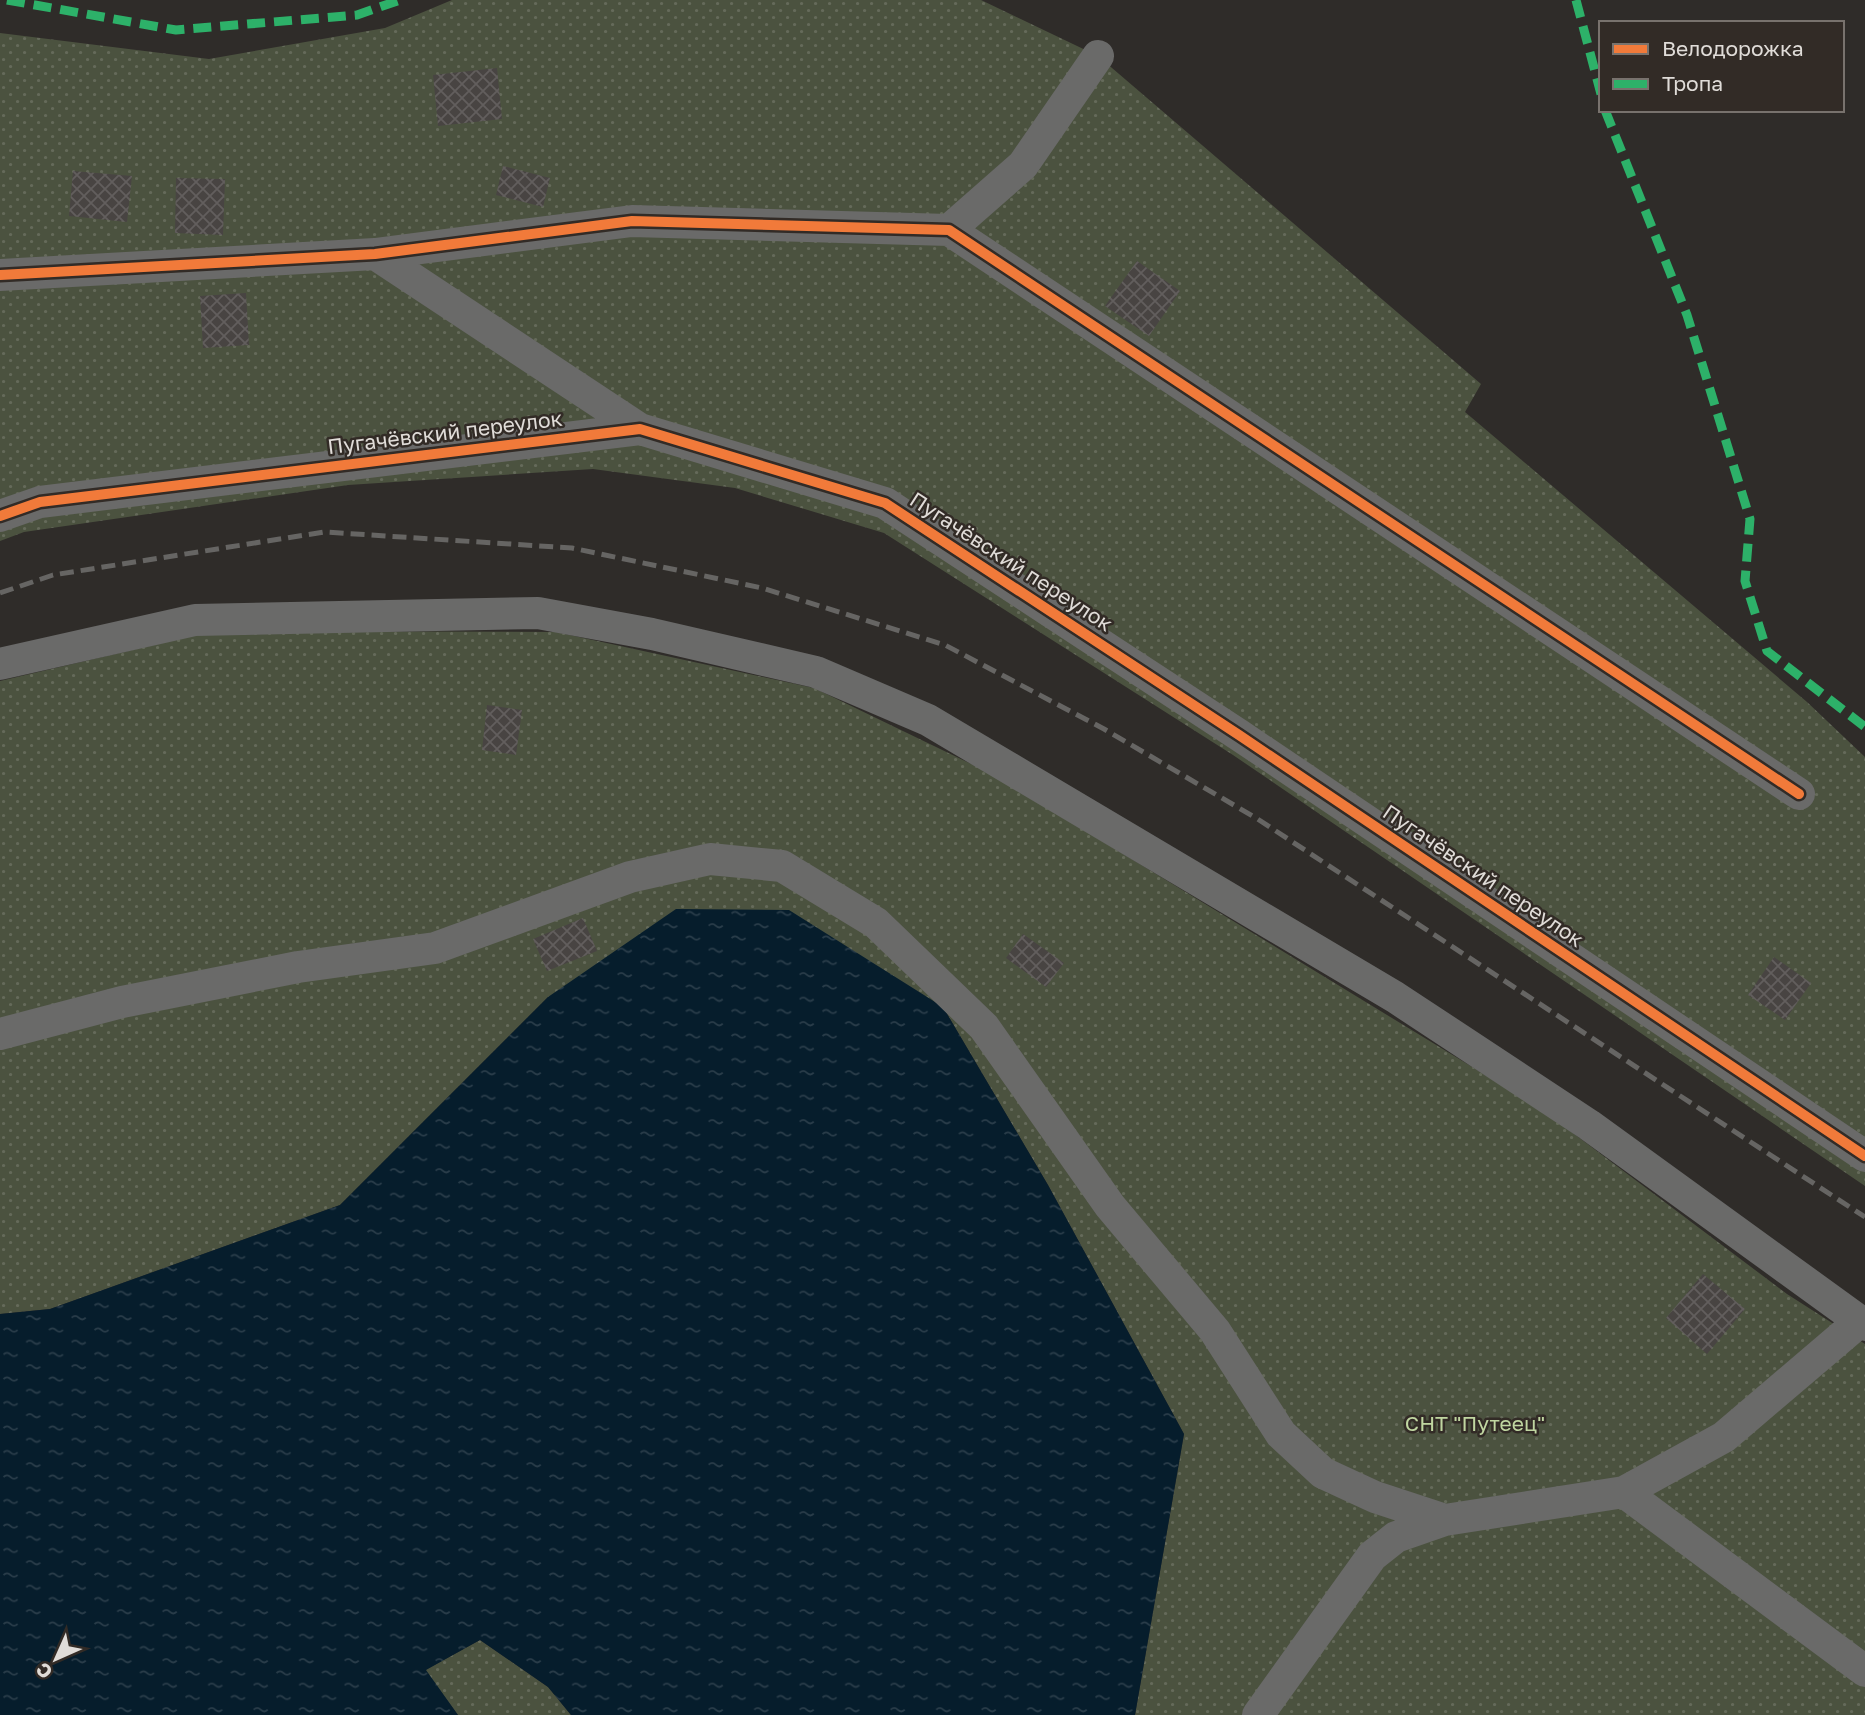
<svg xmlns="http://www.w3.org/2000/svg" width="1865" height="1715" font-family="'Golos Text',sans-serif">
<defs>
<pattern id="park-dots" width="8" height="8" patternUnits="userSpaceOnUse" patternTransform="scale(1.75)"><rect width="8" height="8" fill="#4b523f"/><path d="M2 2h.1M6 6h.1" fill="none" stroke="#656a5a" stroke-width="1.8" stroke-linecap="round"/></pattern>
<pattern id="water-ripples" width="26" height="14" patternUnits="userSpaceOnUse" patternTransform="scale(1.75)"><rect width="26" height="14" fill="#061d2c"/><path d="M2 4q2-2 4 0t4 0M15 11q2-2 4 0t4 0" fill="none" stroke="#2a3d4a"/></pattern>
<pattern id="building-cross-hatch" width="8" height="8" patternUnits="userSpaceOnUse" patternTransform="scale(1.75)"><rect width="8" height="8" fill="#484442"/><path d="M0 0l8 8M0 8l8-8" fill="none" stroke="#625e5d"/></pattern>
</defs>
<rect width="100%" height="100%" fill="#2f2c29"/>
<path fill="url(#park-dots)" d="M452 0H981L1098 56 1481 384 1465 412 1807 702 1865 757V1186L1233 755 884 533 735 488 593 469 348 485 24 532 0 541V33L209 59 385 28Z
M213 631 556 632 814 688 994 775 1541 1109 1787 1294 1865 1344V1715H1135L1184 1434 1048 1185 943 1007 548 997 340 1205 50 1309 0 1314V681Z
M480 1640 548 1687 571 1715H458L425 1670Z"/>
<path fill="url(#water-ripples)" d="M676 909 789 910 943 1007 1048 1185 1184 1434 1135 1715H571L548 1687 480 1640 426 1670 458 1715H0V1314L50 1309 340 1205 548 997Z"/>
<path fill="url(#building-cross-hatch)" d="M497 68 502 119 438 126 433 75Z
M503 166 550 178 543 207 496 195Z
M73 171 132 176 127 222 69 216Z
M176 178 225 179 223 235 175 233Z
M1137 261 1180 291 1149 336 1105 306Z
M246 293 249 345 203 348 200 296Z
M487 705 522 710 516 755 482 750Z
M583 918 597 951 547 971 533 939Z
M1023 934 1064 963 1046 987 1006 958Z
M1774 957 1811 983 1785 1020 1748 995Z
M1703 1274 1745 1309 1707 1354 1666 1318Z"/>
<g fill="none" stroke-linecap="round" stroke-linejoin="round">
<path stroke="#6a6a69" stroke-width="32" d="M949 230 1023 165 1098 56
M375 254 640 429
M0 275 375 254 632 221 949 230 1799 794
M0 516 40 502 640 429 885 503 1239 735 1865 1156
M0 664 195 620 538 613 652 634 816 672 928 720 1395 997 1589 1125 1865 1325
M0 1034 122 1002 298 967 435 948 630 877 710 859 782 866 876 923 984 1027 1110 1206 1215 1331 1281 1434 1323 1473 1375 1497 1445 1520
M1624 1492 1865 1671
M1258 1715 1372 1556 1396 1537 1445 1520 1624 1492 1724 1437 1859 1322"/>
<path stroke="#666563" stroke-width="5" stroke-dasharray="14 7" stroke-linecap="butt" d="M0 593 53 575 324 532 572 548 762 588 945 645 1104 729 1256 818 1865 1217"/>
<path stroke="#2db169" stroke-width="9" stroke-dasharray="18 9" stroke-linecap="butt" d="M7 0 176 30 357 15 400 0
M1576 0 1601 94
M1605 110 1687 315 1750 519 1745 581 1767 651 1865 727"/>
<g stroke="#322b26" stroke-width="15">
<path id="cycleway" d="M0 275 375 254 632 221 949 230 1799 794
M0 516 40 502 640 429 885 503 1239 735 1865 1156"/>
</g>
<use href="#cycleway" stroke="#f17a3a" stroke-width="10"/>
</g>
<g text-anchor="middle" stroke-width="5" stroke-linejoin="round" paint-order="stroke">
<g font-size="21" fill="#e0dcd8" stroke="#322b26">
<text transform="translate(445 433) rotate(-7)" y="7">Пугачёвский переулок</text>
<text transform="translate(1011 562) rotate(33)" y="7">Пугачёвский переулок</text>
<text transform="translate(1483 876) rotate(34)" y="7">Пугачёвский переулок</text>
</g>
<g font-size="21" fill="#c0d6a1" stroke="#322b26">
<text x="1475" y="1431">СНТ "Путеец"</text>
</g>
</g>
<rect x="1599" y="21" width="245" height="91" fill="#322b26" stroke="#78726d" stroke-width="2"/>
<rect x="1613" y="44" width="35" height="10" fill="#f17a3a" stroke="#78726d" stroke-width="2"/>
<text x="1662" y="56" font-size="21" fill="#e0dcd8">Велодорожка</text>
<rect x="1613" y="79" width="35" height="10" fill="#2db169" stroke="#78726d" stroke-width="2"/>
<text x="1662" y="91" font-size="21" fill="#e0dcd8">Тропа</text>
<g transform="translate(56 1659) rotate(225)" stroke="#322b26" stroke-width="5" paint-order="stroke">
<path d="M0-5L12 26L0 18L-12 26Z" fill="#e0dcd8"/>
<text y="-10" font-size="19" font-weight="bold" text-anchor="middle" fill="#e0dcd8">С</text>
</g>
</svg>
